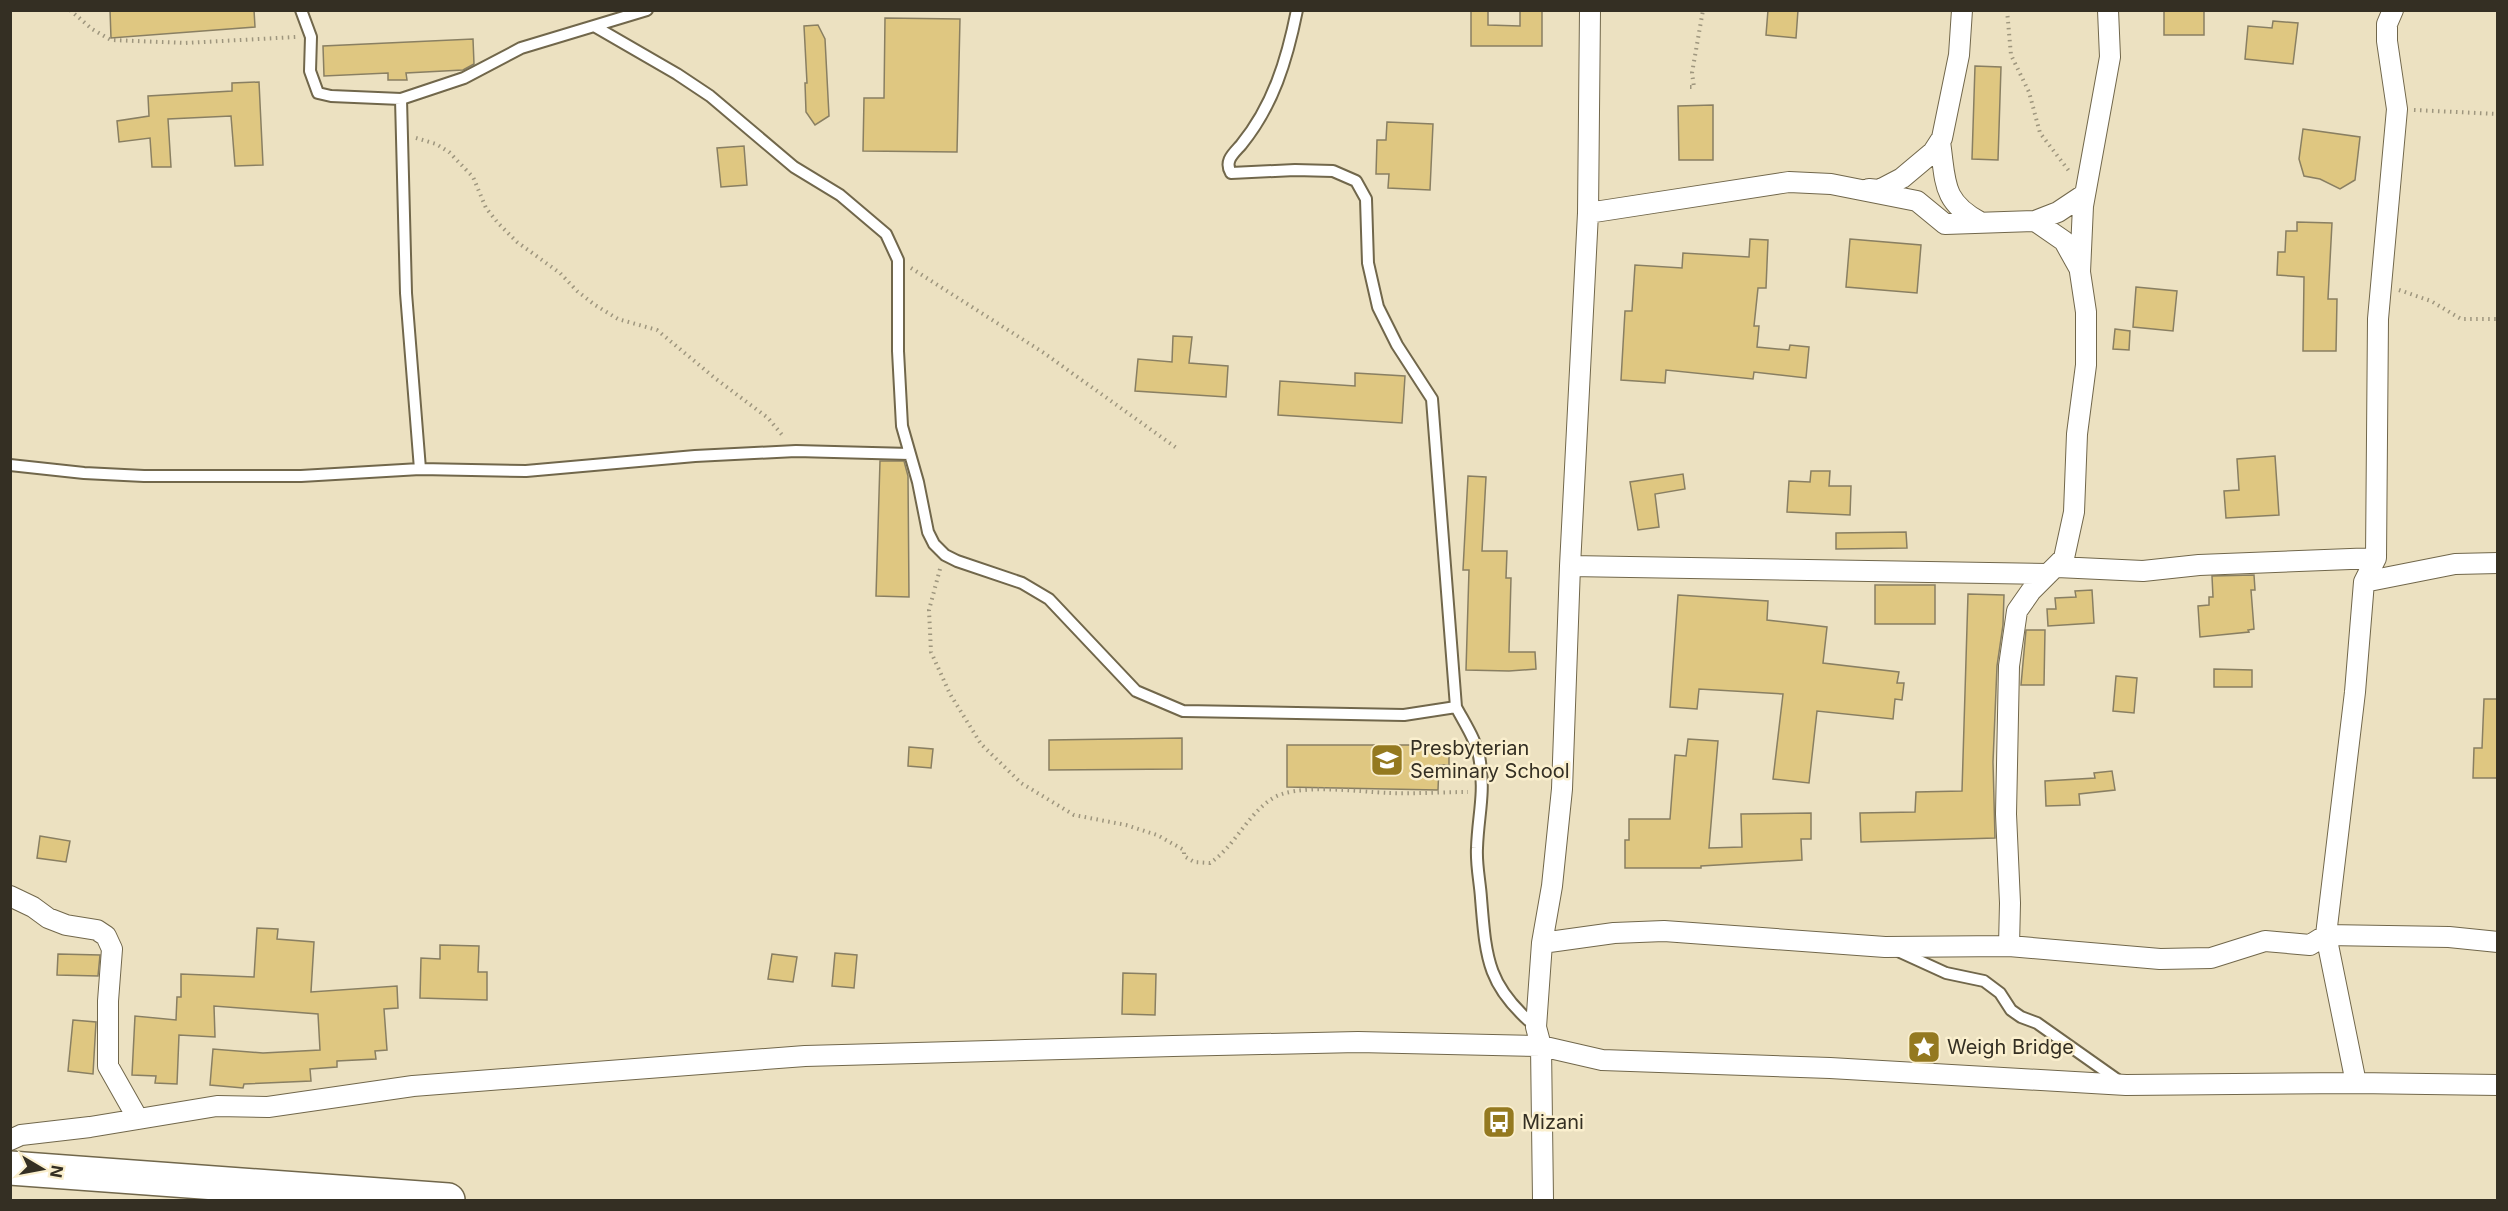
<svg xmlns="http://www.w3.org/2000/svg" width="2508" height="1211" font-family="Inter,sans-serif">
<rect width="100%" height="100%" fill="#ece1c1"/>
<path fill="#dfc781" stroke="#897f62" stroke-width="1.5" d="M110 10H254L255 27 111 38Z
M1471 10H1488V25L1520 26V10H1542V46H1471Z
M1768 10H1798L1796 38 1766 35Z
M2164 10H2204V35H2164Z
M885 18 960 19 957 152 863 151 864 98H884Z
M2273 21 2298 23 2293 64 2245 59 2248 26 2272 28Z
M818 25 825 39 829 116 815 125 806 112 805 83H807L804 26Z
M473 39 474 64 463 70 406 73 407 80H388V73L324 76 323 46Z
M1975 66 2001 67 1998 160 1972 159Z
M259 82 263 165 235 166 231 116 168 119 171 167H152L150 138 119 142 117 121 149 116 148 96 232 91V83Z
M1713 105V160H1679L1678 106Z
M1387 122 1433 124 1430 190 1388 188 1389 174H1376L1377 140H1386Z
M2303 129 2360 137 2355 180 2340 189 2320 179 2304 176 2299 159Z
M744 146 747 185 721 187 717 148Z
M2297 222 2332 223 2328 299H2337L2336 351H2303L2304 277 2277 275 2278 252H2285L2286 231H2297Z
M1750 239 1768 240 1766 288H1758L1754 326H1759L1757 347 1789 350 1790 345 1809 347 1806 378 1754 372 1753 379 1666 370 1665 383 1621 380 1625 311H1632L1635 265 1682 268 1683 253 1749 257Z
M1850 239 1921 245 1917 293 1846 287Z
M2136 287 2177 291 2173 331 2133 327Z
M2115 329 2130 331 2129 350 2113 349Z
M1173 336 1192 337 1189 363 1228 366 1226 397 1135 391 1138 359 1172 362Z
M1355 373 1405 376 1402 423 1278 415 1280 381 1355 386Z
M2275 456 2279 515 2226 518 2224 491 2239 490 2237 459Z
M880 461H904L908 476 909 597 876 596Z
M1811 471H1830L1829 486H1851L1850 515 1787 512 1789 481 1810 482Z
M1683 474 1685 489 1655 494 1659 527 1638 530 1630 482Z
M1468 476 1486 477 1482 551H1507L1506 578H1511L1509 652H1535L1536 669 1509 671 1466 670 1469 570H1463Z
M1906 532 1907 548 1836 549V533Z
M2254 575 2255 590H2251L2254 629 2248 630 2249 632 2200 637 2198 606 2209 605V597H2213L2212 576Z
M1875 585H1935V624H1875Z
M2092 590 2094 623 2048 626 2047 609H2056L2055 598 2076 597 2075 591Z
M1968 594 2004 595 2003 625 1997 666 1993 762 1995 838 1861 842 1860 813 1915 812 1916 792 1962 791Z
M1678 595 1768 601 1767 620 1827 627 1823 663 1899 672 1897 683H1904L1902 700 1895 699 1893 719 1817 711 1809 783 1773 779 1783 694 1699 689 1697 709 1670 707Z
M2026 630H2045L2044 685H2021Z
M2214 669 2252 670V687H2214Z
M2116 676 2137 678 2134 713 2113 711Z
M2484 699H2498V778H2473L2474 748H2482Z
M1182 738V769L1049 770V740Z
M1688 739 1718 741 1709 848 1742 847 1741 814 1811 813V839H1801L1802 860 1701 866V868H1625V840H1629V819H1670L1675 755 1686 756Z
M1287 745H1449V765H1439L1438 790 1287 787Z
M909 747 933 749 931 768 908 766Z
M2112 771 2115 790 2079 794 2080 805 2046 806 2045 781 2095 778 2094 773Z
M40 836 70 841 66 862 37 858Z
M257 928 278 929 277 939 314 942 311 992 397 986 398 1008 384 1009 387 1050 375 1051 376 1059 337 1061V1067L310 1069 311 1081 244 1084 243 1088 210 1085 213 1049 263 1053 320 1050 318 1014 214 1006 215 1037 179 1035 177 1084 155 1083 156 1076 132 1075 135 1016 176 1020 177 997H181V974L254 977Z
M440 945 479 946 478 972H487V1000L420 998 421 958 440 959Z
M835 953 857 955 854 988 832 986Z
M58 954 100 955 98 976 57 975Z
M772 954 797 957 793 982 768 979Z
M1123 973 1156 974 1155 1015 1122 1014Z
M73 1020 96 1022 93 1074 68 1071Z"/>
<g fill="none" stroke-linecap="round" stroke-linejoin="round">
<g stroke="#71674b" stroke-width="14">
<path id="lane" d="M301 10 311 37 310 71 318 93 331 96 401 99 464 78 521 48 647 10
M1297 10C1287 60 1273 106 1241 145 1233 154 1224 161 1231 173L1295 170 1333 171 1356 181 1366 199 1368 263 1378 307 1397 345 1432 399 1456 707
M594 26 677 74 710 96 794 167 840 195 886 234 898 260V351L902 426 918 482 928 532 934 544 945 555 957 561 1022 583 1049 599 1136 691 1183 711 1404 715 1456 707C1465 724 1478 743 1480 762 1485 795 1478 816 1477 848 1476 865 1480 882 1481 898 1486 959 1487 986 1536 1027
M401 99 406 293 420 469
M10 465 84 473 144 476H301L420 469 526 471 695 456 796 451 910 454
M1900 952 1946 973 1984 981 2000 993 2011 1010 2021 1017 2037 1023 2122 1083"/>
</g>
<g stroke="#71674b" stroke-width="22">
<path id="street" d="M1940 142C1946 181 1941 201 1980 222
M1869 189 1879 190 1902 178 1933 152 1942 138 1959 55 1962 10
M1588 213 1789 182 1831 184 1917 201 1945 224 2035 221 2058 212 2085 194
M2035 221 2064 241 2079 268
M1570 566 2048 574
M2057 567 2143 571 2199 565 2376 558
M2364 582 2455 564 2498 563
M10 896 33 907 48 918 66 925 97 930 106 936 112 949 108 1001V1066L138 1119
M1542 943 1614 933 1664 931 1885 947 2009 946 2160 959 2211 958 2265 941 2310 945 2326 935 2449 937 2498 942
M2009 946 2010 903 2006 814 2009 666 2017 611 2031 591 2064 558 2074 512 2077 434 2086 365V312L2080 272 2083 206 2110 57 2108 10
M2356 1083 2326 935 2355 692 2364 582 2376 558 2378 319 2397 109 2387 41V24L2393 10
M10 1140 21 1135 90 1127 217 1106 268 1107 413 1086 805 1056 1173 1046 1358 1042 1541 1046 1602 1060 1830 1068 2126 1085 2356 1083 2498 1085
M1543 1200 1541 1046 1536 1027 1542 943 1552 886 1562 789 1570 566 1588 213 1590 10"/>
</g>
<g stroke="#71674b" stroke-width="36">
<path id="highway" d="M10 1168 448 1200"/>
</g>
<path stroke="#9e967e" stroke-width="4" stroke-dasharray="1.5 4.5" stroke-linecap="butt" d="M70 10 92 29 111 40 185 43 296 37
M2007 10 2011 55 2029 92 2040 133 2069 171
M1690 87H1694L1692 73 1703 10
M2414 110 2498 114
M416 138 436 144 449 152 473 177 486 208 498 223 517 242 560 273 577 291 595 305 618 319 657 330 716 379 768 418 783 436
M911 268 1044 353 1178 449
M2399 290 2431 301 2461 319H2498
M940 569 929 610 931 652 950 694 981 744 1021 783 1074 815 1126 825 1157 835 1184 850V856L1194 862 1210 863C1234 847 1246 817 1270 800 1294 782 1359 792 1389 793 1415 794 1442 792 1468 792"/>
<use href="#lane" stroke="#fff" stroke-width="10"/>
<use href="#street" stroke="#fff" stroke-width="20"/>
<use href="#highway" stroke="#fff" stroke-width="33"/>
</g>
<defs>
<g id="school-square" transform="scale(1.725)"><rect x="-9" y="-9" width="18" height="18" rx="4" fill="#947920" stroke="#faefce"/><path d="M0-5L7-2L0 1L-7-2ZM-4 1L0 2.5L4 1V4Q0 6-4 4Z" fill="#fff"/></g>
<g id="sight-square" transform="scale(1.725)"><rect x="-9" y="-9" width="18" height="18" rx="4" fill="#947920" stroke="#faefce"/><path d="M0-6L1.8-2.2L6-1.7L2.9 1.2L3.7 5.4L0 3.3L-3.7 5.4L-2.9 1.2L-6-1.7L-1.8-2.2Z" fill="#fff"/></g>
<g id="bus-square" transform="scale(1.725)"><rect x="-9" y="-9" width="18" height="18" rx="4" fill="#947920" stroke="#faefce"/><path d="M-5-6H5V4H4V6H2V4H-2V6H-4V4H-5ZM-3.5-4V0h7V-4ZM-3.5 1.2v1.5H-2V1.2ZM2 1.2v1.5H3.5V1.2Z" fill="#fff"/></g>
</defs>
<g fill-rule="evenodd">
<use href="#school-square" x="1387" y="760"/>
<use href="#sight-square" x="1924" y="1047"/>
<use href="#bus-square" x="1499" y="1122"/>
</g>
<g text-anchor="middle" stroke-width="5" stroke-linejoin="round" paint-order="stroke">
<g font-size="20" fill="#342f23" stroke="#faefce" text-anchor="start">
<text x="1410" y="755">Presbyterian<tspan x="1410" dy="23">Seminary School</tspan></text>
<text x="1947" y="1054">Weigh Bridge</text>
<text x="1522" y="1129">Mizani</text>
</g>
</g>
<rect width="2508" height="1211" fill="none" stroke="#342f23" stroke-width="24"/>
<g transform="translate(42 1169) rotate(100)" stroke="#faefce" stroke-width="4.5" paint-order="stroke">
<path d="M0-4.5L10 22L0 15L-10 22Z" fill="#342f23"/>
<text y="-9" font-size="16" font-weight="bold" text-anchor="middle" fill="#342f23">N</text>
</g>
</svg>
